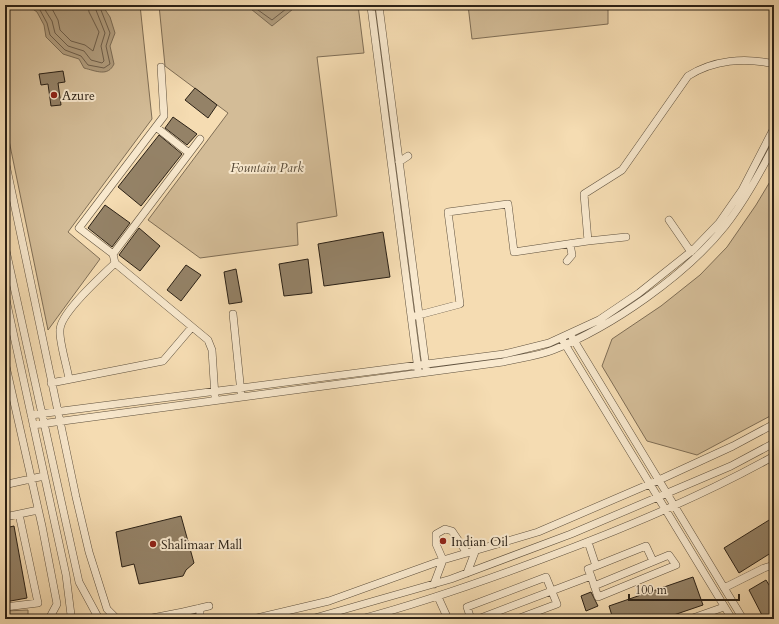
<svg xmlns="http://www.w3.org/2000/svg" width="779" height="624" font-family="Cardo,serif">
<rect width="100%" height="100%" fill="#f5dcb2"/>
<filter id="stains"><feTurbulence type="fractalNoise" baseFrequency=".005" numOctaves="4"/><feColorMatrix values="0 0 0 0 .2 0 0 0 0 .09 0 0 0 0 .02 0 0 0 .5 -.17"/></filter>
<radialGradient id="worn" r=".72"><stop offset=".6" stop-color="#630" stop-opacity="0"/><stop offset="1" stop-color="#630" stop-opacity=".3"/></radialGradient>
<path fill="#d3bc97" stroke="#7f6e56" d="M5 5H140L152 119 68 232 100 259 48 330 5 121Z
M159 5H358L364 53 317 57 337 216 297 223 298 245 200 258 148 220 228 113 165 66Z
M468 5H608V24L472 39Z
M774 175V414L697 455 647 441 602 366 612 339 661 306 700 275 727 247 756 205Z
M28 610V619H5V611Z"/>
<path fill="#b09c7d" stroke="#7b6b54" d="M27 5H102L110 17 115 33 110 46 114 64C108 77 96 71 84 68L79 59 63 54 46 37 44 25 37 12Z
M246 5H298L272 26Z"/>
<g fill="none" stroke-linecap="round" stroke-linejoin="round">
<path stroke="#6e5e4a" stroke-width="1" d="M34 5 40 10 47 23 50 35 65 50 81 56 88 65 104 68 110 64 106 46 110 33 99 5
M42 5 52 21 55 33 68 46 84 51 91 60 102 63 104 61 101 46 105 33 94 5
M50 5 58 20 60 30 71 41 85 45 93 51 99 32 89 12 88 5
M251 5 272 20 291 5"/>
</g>
<path fill="#948267" stroke="#2b2116" d="M63 71 65 82 58 83 61 105 51 106 48 84 41 85 39 74Z
M195 88 217 105 208 118 185 100Z
M173 117 197 134 187 145 165 128Z
M159 135 182 154 141 206 118 187Z
M105 205 130 223 112 247 88 228Z
M139 228 160 246 140 271 119 255Z
M383 232 390 277 324 286 318 244Z
M308 259 312 293 284 296 279 264Z
M186 265 201 275 181 301 167 290Z
M236 269 242 302 229 304 224 272Z
M181 516 194 563 186 570 183 576 139 584 134 564 122 567 116 532Z
M774 517V551L739 573 724 548Z
M14 526 27 598 5 602V528Z
M693 577 703 605 662 619H613L609 606Z
M766 580 774 593V619H764L749 590Z
M591 592 598 606 586 611 581 596Z"/>
<g fill="none" stroke-linecap="round" stroke-linejoin="round">
<g stroke="#5e503d" stroke-width="8">
<path id="minor" d="M161 67 164 116 79 228 113 254 115 263 208 340 212 350 215 397
M156 127 189 153
M5 160 76 497 89 552 107 609 117 619
M399 162 408 156
M669 220 691 252
M588 241 626 237
M5 246 79 582 99 619
M113 254 200 139
M567 261 572 255 570 244
M5 295 66 575 71 615 70 619
M233 314 241 393
M415 316 460 304 448 212 508 204 514 252 588 241 584 194 622 170 688 76C713 60 745 57 774 64
M572 337 743 619
M563 341 732 619
M5 362 42 526 57 604 49 619
M418 370 371 7 379 6 426 368
M69 379C67 366 59 342 60 330 60 313 102 276 115 263
M51 383 163 361 192 327
M31 415 504 354 549 343 599 320 639 293 693 250 719 223 742 190 774 128
M33 425 503 362C519 358 538 356 553 350 611 327 685 276 725 226 744 202 759 174 774 146
M5 481 8 484 44 476
M5 517 38 510
M596 566 646 546 653 561
M467 573 475 552
M591 576 598 597 676 565 669 555 594 586
M434 584 443 560 436 544V534L445 529 452 531 467 553
M724 588 764 568 774 565
M438 597 448 619
M5 607 38 603 19 514
M183 612 209 606
M147 619 183 612 187 619
M200 619V608
M252 619 329 601 443 560 538 532 659 480 733 446 774 424
M311 619 451 579 571 534 731 466 774 443
M361 619C424 602 484 581 545 558 623 529 701 497 774 456
M471 619 467 607 546 577 557 604 517 619
M478 619 591 576 588 569 596 566 588 542
M690 619 724 607"/>
</g>
<use href="#minor" stroke="#f8e8cd" stroke-width="7"/>
</g>
<g fill="#8f2418" stroke="#f8e8cd" stroke-width="1.5">
<circle cx="54" cy="95" r="4"/>
<circle cx="443" cy="541" r="4"/>
<circle cx="153" cy="544" r="4"/>
</g>
<g text-anchor="middle" stroke-width="4" stroke-linejoin="round" paint-order="stroke">
<g font-size="13" fill="#2b2116" stroke="#f8e8cd" text-anchor="start">
<text x="62" y="100">Azure</text>
<text x="451" y="546">Indian Oil</text>
<text x="161" y="549">Shalimaar Mall</text>
</g>
<g font-size="13" font-style="italic" fill="#554836" stroke="#f8e8cd">
<text x="267" y="172">Fountain Park</text>
</g>
</g>
<rect width="779" height="624" fill="none" stroke="#f5dcb2" stroke-width="20"/>
<rect x="6" y="6" width="767" height="612" fill="none" stroke="#2b2116" stroke-width="2"/>
<rect x="10" y="10" width="759" height="604" fill="none" stroke="#2b2116"/>
<path d="M629 594v6h110v-6" fill="none" stroke="#2b2116" stroke-width="2"/>
<text x="635" y="594" font-size="12" fill="#2b2116" stroke="#f8e8cd" stroke-width="3" paint-order="stroke">100 m</text>
<rect width="100%" height="100%" filter="url(#stains)"/>
<rect width="100%" height="100%" fill="url(#worn)"/>
</svg>
